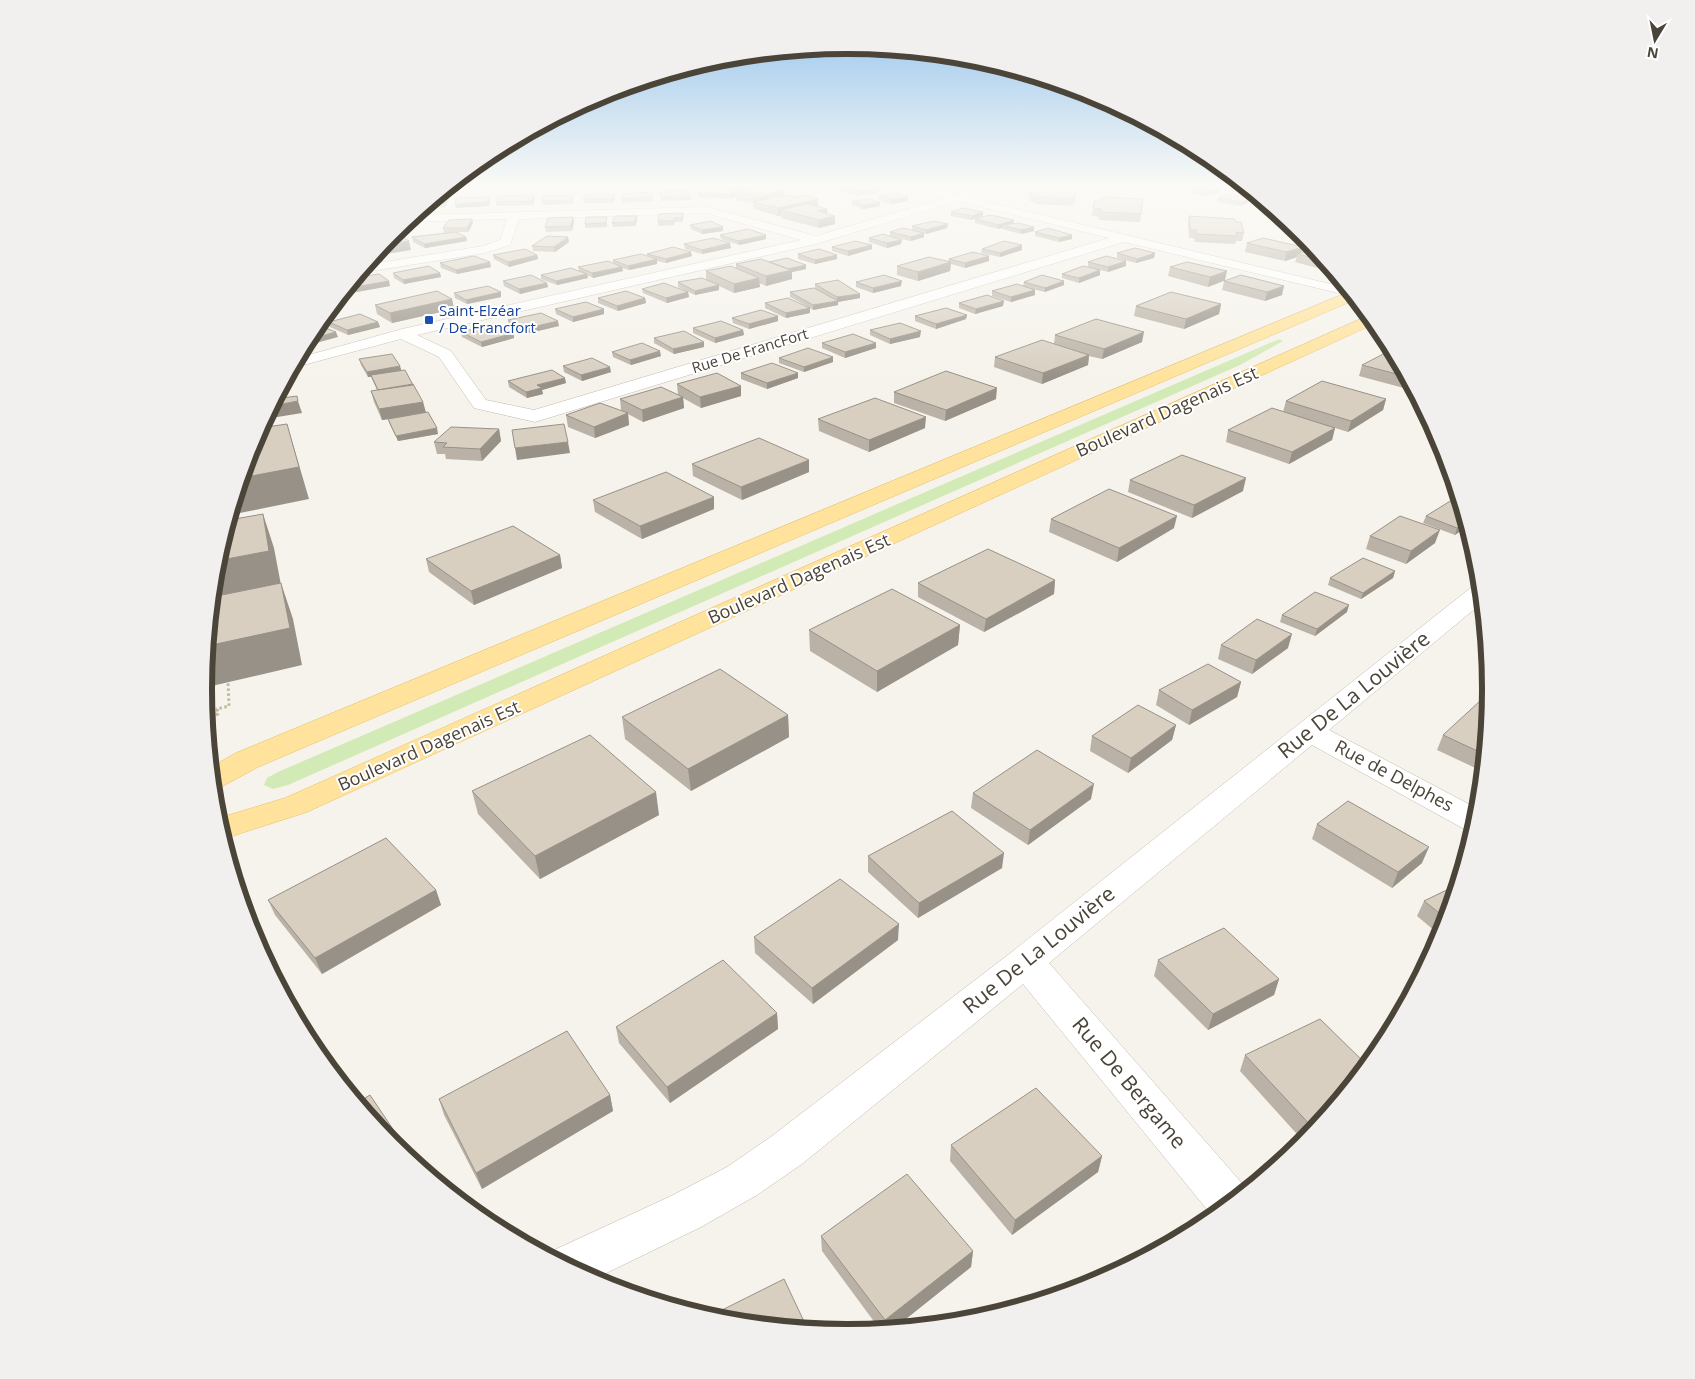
<svg xmlns="http://www.w3.org/2000/svg" width="1695" height="1379" font-family="'Open Sans',sans-serif">
<rect width="100%" height="100%" fill="#f6f3ec"/>
<path fill="#d2eab5" d="M1279 339 1283 341 1240 365 288 785 273 789 264 785 267 778 278 772Z"/>
<g fill="none" stroke-linecap="round" stroke-linejoin="round">
<g stroke="#c2bbae" stroke-width="1">
<path id="minor" d="M903 186H922L957 195 986 186H1003L971 198 1347 288 1355 297 1124 242 535 422 474 408 439 357 401 339 292 368 298 358 402 329 801 240 706 213 519 219 510 245 485 253 359 273 366 265 483 246 500 240 507 219 406 222 414 215 707 207 816 236 945 198ZM958 201 1109 238 534 410 486 400 451 351 417 335 816 244Z
M1226 186H1245L1254 194 1227 188Z
M1482 584 1483 602 1329 730 1480 810 1474 832 1466 830 1312 745 1049 963 1247 1189 1248 1191 1214 1218 1023 984 802 1164 757 1195 701 1227 592 1280 549 1257 552 1251 669 1197 727 1167 772 1136 1013 951 1473 586Z"/>
</g>
<g stroke="#e6c16a" stroke-width="1">
<path id="major" d="M1349 292 1357 299 258 767 223 786 213 789 211 767 236 753Z
M1370 315 1376 323 307 812 223 839 216 819 285 798Z"/>
</g>
<path stroke="#c4b79f" stroke-width="3" stroke-dasharray="2.5 2.5" stroke-linecap="butt" d="M206 717 218 714 217 709 229 706 228 682"/>
<use href="#minor" fill="#fff" fill-rule="evenodd"/>
<use href="#major" fill="#ffe39c" fill-rule="evenodd"/>
</g>
<path fill="#bab2a6" d="M838 187 879 188V192L858 196 838 191Z
M1074 188 1076 195 1073 206 1034 204 1035 202 1029 201V194Z
M1191 189H1221L1220 193 1204 196 1190 193Z
M741 191 785 195 795 197 818 199V206L828 214 835 224 819 228 781 218V215L778 216 754 209 753 203 736 200V196L730 199 698 197V193Z
M660 192 691 196V200L661 201Z
M614 194 615 198 613 203H584L583 200Z
M621 194 653 197V201L622 203Z
M534 195 535 199 533 205 496 206V202Z
M573 195V204L542 205V201Z
M879 196 908 197V201L891 204 879 200Z
M437 197 449 200 445 207 423 208Z
M1218 198 1250 202 1241 206 1217 202Z
M1143 199 1140 222 1099 220V217L1092 216 1093 208 1102 200Z
M1261 200H1262L1273 209H1262L1260 204Z
M852 201 880 202V206L863 209 852 205Z
M951 212H983V216L971 220 951 216Z
M683 213V222H675L674 225 658 226V221Z
M1189 216 1236 222 1244 233 1242 241H1236L1235 244 1195 242 1194 238H1189L1188 225Z
M573 217 574 221 572 231 546 232 545 227Z
M975 219 1014 220 1013 223 1034 231 1021 234 1002 229V228L998 229 975 223Z
M637 220 635 226 613 227 612 223Z
M607 221V227L585 228V224Z
M473 223 468 232H457L466 237 467 241 425 248 413 242 412 237 451 232 444 233 443 228Z
M948 224 947 228 926 234 924 233V237L911 241 891 237 901 244 887 248 869 242V238L890 237V232L912 230V226Z
M690 225 723 231 702 234 691 229Z
M1035 232 1072 239 1059 242 1035 236Z
M720 235 766 239 739 245 721 239Z
M568 237 569 242 555 252 533 251 532 246Z
M1247 243 1301 253 1316 249 1335 273 1295 262 1297 257 1285 261 1245 252Z
M684 244 731 248 702 254 685 249Z
M832 247 872 249 848 256 832 251Z
M982 249 1022 250 1000 257 981 253Z
M1117 253H1155L1154 258 1136 263 1117 258Z
M647 254 692 256 666 263 657 261V264L629 270 622 268 623 271 593 278 587 275 588 278 557 285 541 279V275L579 270 578 267 613 263V260L647 256Z
M798 254 837 259 815 264 798 259Z
M493 255H537L538 259 509 267 494 259Z
M989 256V261L965 268 951 264 950 271 918 281 897 275V266L948 262 949 259Z
M1126 261V266L1108 272 1088 267V262Z
M769 262 806 265V269L792 272V279L766 286 759 283 760 287 734 293 719 286V290L695 295 678 287V282L706 280V271L736 268V264Z
M440 263 491 267 457 274 441 268Z
M1170 267 1225 280 1282 295 1265 301 1222 290 1224 281 1208 287 1168 276Z
M1100 270V275L1079 283 1062 278V274Z
M393 273H440L441 277 404 284 394 278Z
M355 278 390 286 351 293 346 290Z
M503 281 547 283 548 287 520 294 504 286Z
M856 282 901 286 873 293 856 287Z
M1024 282 1064 285 1045 292 1033 289 1035 295 1011 302 992 296V291L1023 286Z
M815 284 860 294V298L838 302V305L813 310 810 308V313L786 318 765 308V303L807 306 790 297V292L815 288Z
M642 289 688 292 689 297 667 303 643 293Z
M501 292V297L467 304 455 298 454 293Z
M598 298H645L646 303 618 311 598 303Z
M452 299 454 309 392 323 377 314 375 305Z
M959 303 1003 306 975 314 959 308Z
M1221 304 1219 314 1184 329 1134 316 1136 306Z
M555 309 604 314 573 322 556 314Z
M967 315 966 319 936 329 915 321V316Z
M778 316V321L749 329 733 323 732 318Z
M508 320 559 326 525 334 509 325Z
M329 322H378L380 327 348 335 330 327Z
M693 328 743 330 744 335 715 343 693 333Z
M870 330 920 337 890 344 870 335Z
M461 332 514 338 482 347 462 337Z
M1055 335 1142 342 1102 359 1089 356 1088 365 1042 384 994 367 995 357 1054 344Z
M654 338 704 342V347L674 354 654 343Z
M822 343H876V348L845 358 822 348Z
M1393 349 1415 391 1359 376 1362 365Z
M612 352 661 356 631 365 613 357Z
M833 357V362L804 372 779 363V358Z
M359 359 401 370 423 402 426 413 382 420 374 402 371 391 377 390 371 377H368L361 365Z
M563 366 611 372 582 381 564 372Z
M741 373 798 378 767 389 741 379Z
M508 381 566 383 542 390 543 394 527 398 509 387Z
M677 384 741 396 701 408 683 398 684 408 643 422 628 414 629 425 595 438 568 427 566 415 626 413 621 410 620 399 678 395Z
M894 392 996 399 945 421 894 403Z
M1386 399 1383 410 1348 432 1335 428 1332 440 1289 464 1226 442 1228 430 1283 412 1286 401Z
M388 419 438 434 398 441 390 425Z
M818 419 925 428 869 452 819 431Z
M499 429 501 441 482 461 446 459 445 454H437L434 442Z
M692 464 809 472 742 500 693 476Z
M1130 480 1243 491 1192 518 1128 492Z
M593 500 714 509 642 539 595 512Z
M1461 504 1468 526 1455 535 1423 523 1426 516Z
M1051 519 1174 528 1117 562 1049 532Z
M1370 536 1435 543 1406 564 1366 549Z
M560 555 562 568 474 605 429 572 426 559Z
M1395 571 1393 578 1361 599 1328 585 1330 578Z
M1055 580 1054 594 984 632 918 597V583Z
M1347 612 1315 636 1280 622 1282 615Z
M960 625 958 645 877 692 810 651 809 630Z
M1221 645 1288 648 1252 674 1218 659Z
M1241 682 1237 697 1189 725 1156 705 1159 690Z
M1491 683 1492 690 1491 703 1483 700 1489 686Z
M1490 705 1484 772 1437 750 1443 735Z
M788 715 789 737 691 791 625 739 622 717Z
M1176 725 1172 740 1128 773 1090 751 1092 736Z
M472 791 659 815 540 879 478 814Z
M973 793 1091 799 1028 845 971 808Z
M1317 824 1422 863 1392 888 1312 839Z
M868 856 1002 868 918 918 868 872Z
M1459 884 1442 937 1417 916 1424 901Z
M436 890 441 905 322 974 275 915 268 900Z
M754 937 898 940 813 1004 755 953Z
M1158 960 1279 979 1274 995 1208 1030 1154 976Z
M777 1013 778 1029 670 1103 619 1043 616 1027Z
M1245 1055 1368 1066 1305 1143 1240 1071Z
M610 1095 613 1111 482 1189 444 1115 439 1099Z
M951 1145 1102 1156 1098 1172 1012 1235 950 1161Z
M821 1236 973 1251 971 1267 892 1330 881 1331 822 1251Z"/>
<path fill="#979187" d="M879 188V192L858 196V192Z
M1077 188 1076 195 1073 206 1074 199Z
M741 189 742 193 736 192V196L730 199V195Z
M784 189 785 197 760 203V197Z
M1221 189 1220 193 1204 196V192Z
M614 194 615 198 613 203 612 199Z
M534 195 535 199 533 205 532 201Z
M448 196 449 200 445 207 444 203Z
M489 197 490 201 489 206 456 208 455 204Z
M908 197V201L891 204V200Z
M1251 198 1250 202 1241 206 1242 202Z
M818 199V206L781 210V215L778 216V208Z
M880 202V206L863 209V205Z
M827 209 828 217 818 211Z
M983 212V216L971 220 972 216Z
M637 216V220L635 226 634 222Z
M835 216V224L819 228V220Z
M573 217 574 221 572 231 571 226Z
M472 219 473 223 468 232 467 228Z
M1014 220 1013 224 1002 225V228L998 229 999 225Z
M948 224 947 228 926 234V230Z
M723 227V231L702 234V230Z
M1034 227V231L1021 234V230Z
M924 233V237L911 241V237Z
M766 235V239L739 245 738 241Z
M1072 235V239L1059 242V238Z
M466 237 467 241 425 248 424 244Z
M568 237 569 242 555 252 554 247Z
M902 240 901 244 887 248V243Z
M409 241 411 250 374 256 382 245Z
M730 243 731 248 702 254V250Z
M872 245V249L848 256V251Z
M1022 245V250L1000 257V253Z
M1303 247 1301 255 1297 254V257L1285 261 1286 252Z
M691 252 692 256 666 263V259Z
M1155 253 1154 258 1136 263 1137 259Z
M537 255 538 259 509 267 508 262Z
M837 255V259L815 264V260Z
M989 256V261L965 268V263Z
M657 259V264L629 270 628 266Z
M1126 261V266L1108 272V267Z
M490 262 491 267 457 274 456 270Z
M951 262 950 271 918 281V272Z
M806 265V269L792 272V279L766 286V276L787 269Z
M622 267 623 271 593 278 592 273Z
M1100 270V275L1079 283V278Z
M1227 271 1225 280 1208 287 1210 277Z
M440 273 441 277 404 284 403 280Z
M587 274 588 278 557 285 556 281Z
M759 278 760 287 734 293V284Z
M389 281 390 286 351 293 350 288Z
M902 281 901 286 873 293V288Z
M1064 281V285L1045 292V288Z
M547 283 548 287 520 294 519 289Z
M719 285V290L695 295V291Z
M1284 286 1282 295 1265 301 1267 292Z
M1035 290V295L1011 302V297Z
M501 292V297L467 304 466 300Z
M688 292 689 297 667 303 666 298Z
M860 294V298L838 302V305L813 310V305L837 301V297Z
M645 298 646 303 618 311 617 306Z
M452 299 454 309 392 323 390 313Z
M1004 301 1003 306 975 314 976 309Z
M1221 304 1219 314 1184 329 1186 319Z
M810 308V313L786 318V313Z
M604 309V314L573 322V317Z
M967 315 966 319 936 329V324Z
M778 316V321L749 329V324Z
M558 321 559 326 525 334 524 329Z
M378 322 380 327 348 335 347 330Z
M743 330 744 335 715 343V338Z
M921 331 920 337 890 344V339Z
M336 332 338 337 305 346V345L307 340Z
M1144 332 1142 342 1102 359 1104 349Z
M514 333V338L482 347 481 342Z
M704 342V347L674 354 673 349Z
M876 343V348L845 358V352Z
M660 351 661 356 631 365 630 360Z
M1089 355 1088 365 1042 384 1043 373Z
M833 357V362L804 372V367Z
M400 366 402 372 368 377 367 372Z
M610 367 611 372 582 381 581 375Z
M798 373V378L767 389V383Z
M565 378 566 383 542 390 543 394 527 398 526 392 537 385Z
M741 386V396L701 408 700 397Z
M997 388 996 399 945 421 946 410Z
M683 397 684 408 643 422 642 410Z
M276 398 278 405 298 401 302 413 265 419Z
M1386 399 1383 410 1348 432 1351 421Z
M423 402 426 413 382 420 379 409Z
M628 413 629 425 595 438 594 427Z
M926 417 925 428 869 452V440Z
M287 424 309 499 230 515 241 478Z
M437 428 438 434 398 441 396 436Z
M1335 428 1332 440 1289 464 1292 452Z
M499 429 501 441 482 461 480 449Z
M568 442 570 453 517 460 515 448Z
M809 460V472L742 500 741 487Z
M1246 478 1243 491 1192 518 1194 505Z
M714 497V509L642 539 640 526Z
M263 514 274 548 281 585 212 600 216 561Z
M1177 516 1174 528 1117 562 1119 548Z
M1467 522 1468 526 1455 535 1457 528Z
M1440 530 1435 543 1406 564 1411 551Z
M560 555 562 568 474 605 471 591Z
M1395 571 1393 578 1361 599 1363 593Z
M1055 580 1054 594 984 632 986 619Z
M281 583 293 619 302 665 203 688 207 646Z
M1349 605 1347 612 1315 636 1317 629Z
M960 625 958 645 877 692V671Z
M1292 634 1288 648 1252 674 1256 660Z
M1241 682 1237 697 1189 725 1192 710Z
M788 715 789 737 691 791 688 769Z
M1176 725 1172 740 1128 773 1131 758Z
M1094 784 1091 799 1028 845 1030 830Z
M656 792 659 815 540 879 535 856Z
M1429 847 1422 863 1392 888 1398 872Z
M1004 853 1002 868 918 918 919 903Z
M436 890 441 905 322 974 315 958Z
M899 924 898 940 813 1004 812 988Z
M1279 979 1274 995 1208 1030 1213 1014Z
M777 1013 778 1029 670 1103 667 1087Z
M610 1095 613 1111 482 1189 476 1173Z
M1318 1127 1311 1135 1314 1129Z
M1102 1156 1098 1172 1012 1235 1015 1220Z
M973 1251 971 1267 892 1330H885V1320Z"/>
<path fill="#d8cfc1" stroke="#979187" d="M710 186 741 189 730 195 698 193Z
M757 186H767L784 189 760 197 736 192Z
M842 186H872L879 188 858 192 838 187Z
M1033 186H1074V188H1077L1074 199 1035 197 1036 194H1029Z
M1206 186H1209L1221 189 1204 192 1191 189Z
M689 191 691 196 661 197 660 192Z
M651 192 653 197 622 199 621 194Z
M897 193 908 197 891 200 879 196Z
M586 194H614L612 199 583 200Z
M1227 194 1251 198 1242 202 1218 198Z
M534 195 532 201 496 202 498 196Z
M573 195 572 200 542 201 543 196Z
M784 195 795 197 804 195 818 199 778 208 753 202Z
M448 196 444 203 428 204 437 197Z
M489 197 488 202 455 204 456 198Z
M1103 197 1143 199 1141 214 1100 212 1101 209 1093 208 1095 200H1102Z
M869 199 880 202 863 205 852 201Z
M1261 200H1262L1268 205H1263Z
M806 204 827 209 818 211 835 216 819 220 781 210Z
M963 208 983 212 972 216 951 212Z
M683 213V218H674V221H658L659 214Z
M990 215 1014 220 999 225 975 219Z
M615 216H637L634 222 612 223Z
M1189 216 1235 219 1236 222H1241L1244 233 1236 232 1237 236 1196 234V230H1190Z
M573 217 571 226 545 227 548 218Z
M586 217H607L606 223 585 224Z
M472 219 467 228H443L449 220Z
M711 221 723 227 702 230 690 225Z
M934 221 948 224 926 230 912 226Z
M1018 223 1034 227 1021 230 1002 225Z
M903 228 924 233 911 237 890 232Z
M1048 228 1072 235 1059 238 1035 232Z
M748 229 766 235 738 241 720 235Z
M456 232 466 237 424 244 412 237Z
M883 234 902 240 887 243 869 238Z
M399 235 409 241 382 245 390 236Z
M547 236 568 237 554 247 532 246Z
M713 238 730 243 702 250 684 244Z
M1263 238 1303 247 1286 252 1247 243Z
M855 241 872 245 848 251 832 247Z
M1004 241 1022 245 1000 253 982 249Z
M673 247 691 252 666 259 647 254Z
M1135 248 1155 253 1137 259 1117 253Z
M525 249 537 255 508 262 493 255Z
M819 249 837 255 815 260 798 254Z
M1315 249 1326 261 1297 254Z
M973 252 989 256 965 263 949 259Z
M641 254 657 259 628 266 613 260Z
M474 256 490 262 456 270 440 263Z
M1106 256 1126 261 1108 267 1088 262Z
M929 257 951 262 918 272 897 266Z
M787 258 806 265 788 269 769 262Z
M761 259 792 270 766 276 736 264Z
M608 261 622 267 592 273 578 267Z
M1187 262 1227 271 1210 277 1170 267Z
M429 266 440 273 403 280 393 273Z
M731 266 759 278 734 284 706 271Z
M1083 266 1100 270 1079 278 1062 274Z
M571 268 587 274 556 281 541 275Z
M379 274 389 281 350 288 348 287 355 278Z
M531 275 547 283 519 289 503 281Z
M884 275 902 281 873 288 856 282Z
M1042 275 1064 281 1045 288 1024 282Z
M1241 275 1284 286 1267 292 1224 281Z
M702 278 719 285 695 291 678 282Z
M838 280 860 294 837 297 815 284Z
M664 283 688 292 666 298 642 289Z
M1017 284 1035 290 1011 297 992 291Z
M488 286 501 292 466 300 454 293Z
M814 288 838 301 813 305 790 292Z
M437 291 452 299 390 313 375 305Z
M626 291 645 298 617 306 598 298Z
M1171 292 1221 304 1186 319 1136 306Z
M987 295 1004 301 976 309 959 303Z
M788 298 810 308 786 313 765 303Z
M586 302 604 309 573 317 555 309Z
M946 308 967 315 936 324 915 316Z
M761 310 778 316 749 324 732 318Z
M541 313 558 321 524 329 508 320Z
M360 314 378 322 347 330 329 322Z
M1096 319 1144 332 1104 349 1055 335Z
M721 321 743 330 715 338 693 328Z
M900 323 921 331 890 339 870 330Z
M494 324 514 333 481 342 461 332Z
M317 325H318L336 332 307 340 312 331Z
M684 331 704 342 673 349 654 338Z
M853 334 876 343 845 352 822 343Z
M1042 340 1089 355 1043 373 995 357Z
M642 343 660 351 630 360 612 352Z
M808 348 833 357 804 367 779 358Z
M1393 349 1408 377 1362 365Z
M392 354 400 366 367 372 359 359Z
M592 358 610 367 581 375 563 366Z
M772 363 798 373 767 383 741 373Z
M405 370 413 385 378 390 371 375Z
M552 370 565 378 537 385 542 388 526 392 508 381Z
M946 371 997 388 946 410 894 392Z
M717 373 741 386 700 397 677 384Z
M1322 381 1386 399 1351 421 1286 401Z
M413 384 423 402 379 409 371 391Z
M661 387 683 397 642 410 620 399Z
M297 396 298 401 272 406 275 399Z
M875 398 926 417 869 440 818 419Z
M600 403 628 413 594 427 566 415Z
M1272 408 1335 428 1292 452 1228 430Z
M428 412 437 428 396 436 388 419Z
M287 424 299 467 241 478 252 443 260 428Z
M564 424 568 442 515 448 512 430Z
M451 427 499 429 480 449 443 447 447 443 434 442Z
M759 438 809 460 741 487 692 464Z
M1182 455 1246 478 1194 505 1130 480Z
M666 472 714 497 640 526 593 500Z
M1109 489 1177 516 1119 548 1051 519Z
M1452 500 1461 504 1467 522 1457 528 1426 516Z
M263 514 269 551 216 561 229 520Z
M1400 516 1440 530 1411 551 1370 536Z
M513 526 560 555 471 591 426 559Z
M988 549 1055 580 986 619 918 583Z
M1363 558 1395 571 1363 593 1330 578Z
M281 583 290 628 207 646 212 597Z
M892 589 960 625 877 671 809 630Z
M1315 592 1349 605 1317 629 1282 615Z
M1257 619 1292 634 1256 660 1221 645Z
M1208 664 1241 682 1192 710 1159 690Z
M720 669 788 715 688 769 622 717Z
M1480 701 1490 705 1486 755 1443 735Z
M1138 705 1176 725 1131 758 1092 736Z
M590 735 656 792 535 856 472 791Z
M1037 750 1094 784 1030 830 973 793Z
M1348 801 1429 847 1398 872 1317 824Z
M952 811 1004 853 919 903 868 856Z
M386 838 436 890 315 958 268 900Z
M840 879 899 924 812 988 754 937Z
M1459 884 1448 920 1424 901Z
M1224 928 1279 979 1213 1014 1158 960Z
M723 960 777 1013 667 1087 616 1027Z
M1320 1019 1368 1066 1318 1127 1314 1129 1245 1055Z
M567 1031 610 1095 476 1173 439 1099Z
M1036 1088 1102 1156 1015 1220 951 1145Z
M370 1095 419 1168 392 1145 357 1103Z
M907 1174 973 1251 885 1320 821 1236Z
M784 1279 808 1330 721 1322 708 1317Z"/>
<linearGradient id="sky" x2="0" y2="1"><stop stop-color="#8fc1ec"/><stop offset="0.49" stop-color="#fbfaf6"/><stop offset="1" stop-color="#fbfaf6" stop-opacity="0"/></linearGradient>
<rect width="1695" height="379" fill="url(#sky)"/>
<rect fill="#1a4fb4" stroke="#fff" stroke-width="2" x="424" y="315" width="10" height="10" rx="2.5"/>
<g text-anchor="middle" stroke-width="4" stroke-linejoin="round" paint-order="stroke">
<g font-size="15" fill="#164399" stroke="#fff" text-anchor="start">
<text x="439" y="316">Saint-Elzéar<tspan x="439" dy="17">/ De Francfort</tspan></text>
</g>
<g font-size="15" fill="#4b4439" stroke="#fff">
<text transform="translate(750 351) rotate(-17)" y="5">Rue De FrancFort</text>
</g>
<g font-size="18" fill="#4b4439" stroke="#fff">
<text transform="translate(1167 412) rotate(-24)" y="6">Boulevard Dagenais Est</text>
<text transform="translate(799 579) rotate(-24)" y="6">Boulevard Dagenais Est</text>
<text transform="translate(429 746) rotate(-24)" y="6">Boulevard Dagenais Est</text>
<text transform="translate(1394 776) rotate(28)" y="6">Rue de Delphes</text>
</g>
<g font-size="21" fill="#4b4439" stroke="#fff">
<text transform="translate(1354 695) rotate(-39)" y="7">Rue De La Louvière</text>
<text transform="translate(1039 950) rotate(-39)" y="7">Rue De La Louvière</text>
<text transform="translate(1129 1083) rotate(50)" y="7">Rue De Bergame</text>
</g>
</g>
<path d="M0 0H1695V1379H0ZM212 689a635 635 0 1 1 1270 0a635 635 0 1 1-1270 0Z" fill="#f1f0ef" fill-rule="evenodd"/>
<path fill="none" stroke="#4b4439" stroke-width="6" d="M212 689a635 635 0 1 1 1270 0a635 635 0 1 1-1270 0Z"/>
<g transform="translate(1655 40) rotate(190)" stroke="#ffffff" stroke-width="4" paint-order="stroke">
<path d="M0-4L9 19L0 12L-9 19Z" fill="#4b4439"/>
<text y="-8" font-size="14" font-weight="bold" text-anchor="middle" fill="#4b4439">N</text>
</g>
</svg>
